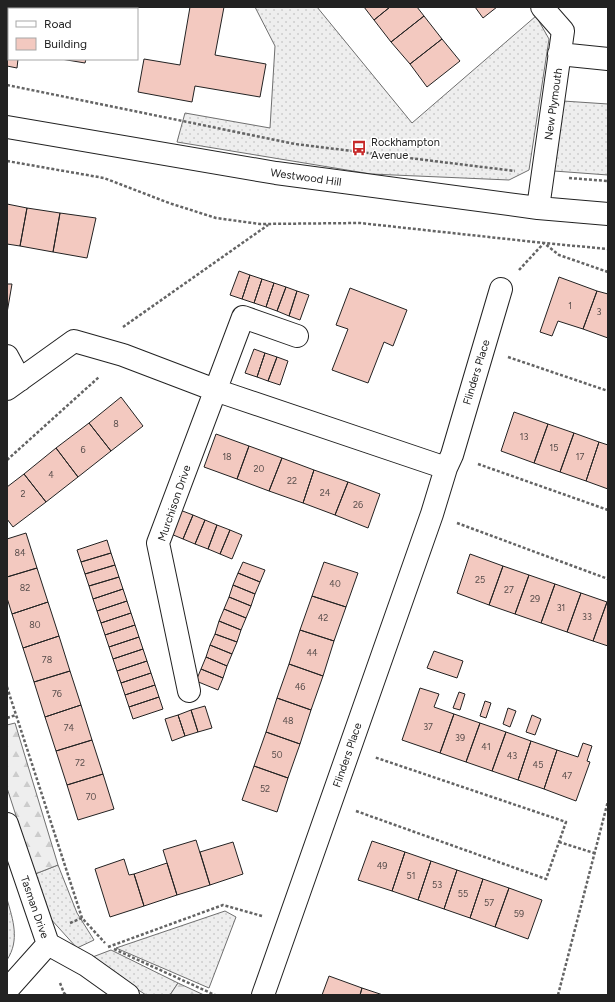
<svg xmlns="http://www.w3.org/2000/svg" width="615" height="1002" font-family="Figtree,sans-serif">
<defs>
<pattern id="grass-dots" width="8" height="8" patternUnits="userSpaceOnUse"><rect width="8" height="8" fill="#eee"/><path d="M2 2h.1M6 6h.1" fill="none" stroke="#ccc" stroke-width="1.8" stroke-linecap="round"/></pattern>
<pattern id="forest-firs" width="22" height="20" patternUnits="userSpaceOnUse"><rect width="22" height="20" fill="#eee"/><path d="M5 1l3.5 6h-7zM16 11l3.5 6h-7z" fill="#ccc"/></pattern>
</defs>
<rect width="100%" height="100%" fill="#fff"/>
<path fill="url(#grass-dots)" stroke="#6f6f6f" d="M255 7H317L412 123 536 16 549 39 529 170 509 180 371 174 177 142 185 113 270 128 275 46Z
M563 101 608 104V175L554 171Z
M58 865 77 913 94 940 77 948 49 917 35 874Z
M7 899C13 920 20 940 7 960Z
M225 911 236 917 209 988 116 948Z
M111 950 178 983 170 995H146L90 958Z"/>
<path fill="url(#forest-firs)" stroke="#6f6f6f" d="M15 723 58 865 35 874 7 788V725Z
M178 983 204 995H170Z"/>
<path fill="#f3c9c0" stroke="#222" d="M8 7H43L42 9H9V59H18L17 68 7 66V14Z
M190 7H224L215 55 266 64 260 97 195 86 192 102 138 92 144 59 180 65Z
M364 7H390L374 20Z
M390 7H417L424 16 391 42 374 20Z
M475 7H497L483 18Z
M424 16 442 39 410 64 391 42Z
M442 39 460 61 427 87 410 64Z
M61 59H86L85 63Z
M7 204 27 208 20 246 7 244Z
M27 208 60 213 53 252 20 246Z
M60 213 96 218 87 258 53 252Z
M239 271 250 275 242 299 230 295Z
M250 275 262 279 254 303 242 299Z
M559 277 597 291 583 329 558 321 552 336 540 332Z
M262 279 274 283 266 307 254 303Z
M274 283 286 287 277 311 266 307Z
M7 284H12L7 313Z
M286 287 297 291 289 316 277 311Z
M350 288 407 310 393 346 384 342 368 383 332 370 348 329 336 325Z
M297 291 309 295 300 320 289 316Z
M597 291 608 294V338L583 329Z
M254 349 265 353 257 377 245 373Z
M265 353 277 357 268 381 257 377Z
M277 357 288 361 280 385 268 381Z
M121 397 143 426 111 451 89 423Z
M514 412 548 424 534 463 501 451Z
M89 423 111 451 78 477 56 448Z
M548 424 574 433 560 472 534 463Z
M574 433 599 442 586 481 560 472Z
M216 434 249 446 237 479 204 467Z
M599 442 608 445V489L586 481Z
M249 446 282 458 269 491 237 479Z
M56 448 78 477 46 502 24 474Z
M282 458 314 470 303 503 269 491Z
M314 470 348 482 335 515 303 503Z
M24 474 46 502 13 527 7 519V487Z
M348 482 380 494 368 528 335 515Z
M180 510 193 515 183 539 171 534Z
M193 515 205 520 195 544 183 539Z
M205 520 217 525 208 549 195 544Z
M217 525 230 530 220 554 208 549Z
M230 530 242 535 232 559 220 554Z
M26 533 37 568 7 577V539Z
M107 540 111 553 81 562 77 550Z
M111 553 115 565 85 574 81 562Z
M470 554 503 566 489 605 457 593Z
M243 562 265 570 260 582 238 573Z
M324 562 358 573 346 607 312 596Z
M115 565 119 577 89 586 85 574Z
M503 566 529 575 515 614 489 605Z
M37 568 48 602 12 614 7 598V577Z
M238 573 260 582 255 594 233 585Z
M529 575 555 584 541 623 515 614Z
M119 577 123 589 93 599 89 586Z
M555 584 581 593 567 632 541 623Z
M233 585 255 594 251 606 229 597Z
M123 589 127 601 97 611 93 599Z
M581 593 607 602 593 641 567 632Z
M312 596 346 607 334 641 300 630Z
M229 597 251 606 246 618 224 609Z
M127 601 131 613 101 623 97 611Z
M48 602 59 636 23 648 12 614Z
M607 602H608V646L593 641Z
M224 609 246 618 241 630 219 621Z
M131 613 135 625 105 635 101 623Z
M219 621 241 630 237 642 215 634Z
M135 625 139 637 109 647 105 635Z
M300 630 334 641 323 676 289 664Z
M215 634 237 642 232 654 210 645Z
M59 636 70 671 34 682 23 648Z
M139 637 143 649 113 659 109 647Z
M210 645 232 654 227 666 206 657Z
M143 649 147 661 117 671 113 659Z
M434 651 463 661 457 678 427 668Z
M206 657 227 666 223 678 201 669Z
M147 661 151 673 121 683 117 671Z
M289 664 323 676 311 710 277 698Z
M201 669 223 678 218 690 196 681Z
M70 671 81 705 45 717 34 682Z
M151 673 155 685 125 695 121 683Z
M155 685 159 697 129 707 125 695Z
M420 688 439 694 434 707 454 714 440 753 402 740Z
M459 692 465 694 460 710 453 708Z
M159 697 163 709 133 719 129 707Z
M277 698 311 710 300 744 266 732Z
M485 701 491 703 486 718 480 716Z
M81 705 92 740 56 751 45 717Z
M205 706 212 728 198 732 191 710Z
M508 708 516 711 510 727 503 724Z
M191 710 198 732 185 736 178 715Z
M454 714 480 723 466 762 440 753Z
M178 715 185 736 172 741 165 719Z
M532 715 541 719 535 735 526 732Z
M480 723 506 732 492 771 466 762Z
M266 732 300 744 288 778 254 766Z
M506 732 531 741 518 780 492 771Z
M92 740 103 774 67 785 56 751Z
M531 741 557 750 544 789 518 780Z
M583 743 592 746 587 761 590 762 576 801 544 789 557 750 578 757Z
M254 766 288 778 277 812 242 800Z
M103 774 114 809 78 820 67 785Z
M196 840 210 885 177 895 163 850Z
M372 841 405 852 392 891 358 880Z
M233 842 243 874 210 885 200 852Z
M405 852 431 861 418 900 392 891Z
M124 859 129 875 134 874 144 906 110 917 95 869Z
M431 861 457 870 444 909 418 900Z
M167 863 177 895 144 906 134 874Z
M457 870 483 879 470 918 444 909Z
M483 879 509 888 495 927 470 918Z
M509 888 542 900 528 939 495 927Z
M329 976 362 988 360 995H322Z
M362 988 383 995H360Z"/>
<g fill="none" stroke-linecap="round" stroke-linejoin="round">
<g stroke="#222" stroke-width="24">
<path id="minor" d="M559 54 608 59
M7 127 276 173 538 208 608 214
M538 208 563 31 542 7
M7 356 20 380
M7 389 74 341 123 355 215 390 446 468
M189 691 158 543 243 317 297 336
M7 824 48 944 86 965 128 995
M7 990 48 944
M263 995 432 514 446 468 452 455 501 289"/>
</g>
<path stroke="#646464" stroke-width="2.5" stroke-dasharray="3 2" stroke-linecap="butt" d="M7 85 295 144 515 171
M7 161 104 178 169 203 216 218 260 224 360 223 544 243 559 255 608 272
M569 178 608 181
M519 270 544 243 608 249
M123 327 268 225
M508 357 608 391
M7 460 99 377
M478 464 608 510
M457 523 608 579
M7 687 82 918 105 943
M7 718 16 715
M356 811 546 879 566 822 374 757
M559 842 594 853
M70 923 82 918
M108 947 223 905 262 916
M114 949 215 995
M60 983 64 993 66 995
M558 995 608 801"/>
<use href="#minor" stroke="#fff" stroke-width="22"/>
</g>
<defs>
<g id="bus-bare" transform="scale(1.2)"><path d="M-5-6H5V4H4V6H2V4H-2V6H-4V4H-5ZM-3.5-4V0h7V-4ZM-3.5 1.2v1.5H-2V1.2ZM2 1.2v1.5H3.5V1.2Z" fill="#c62828" stroke="#fff" stroke-width="2.5" paint-order="stroke"/></g>
</defs>
<g fill-rule="evenodd">
<use href="#bus-bare" x="359" y="148"/>
</g>
<g text-anchor="middle" stroke-width="3" stroke-linejoin="round" paint-order="stroke">
<g font-size="9" fill="#564c4a">
<text x="570" y="309">1</text>
<text x="599" y="315">3</text>
<text x="116" y="427">8</text>
<text x="524" y="440">13</text>
<text x="554" y="451">15</text>
<text x="83" y="453">6</text>
<text x="227" y="460">18</text>
<text x="580" y="460">17</text>
<text x="259" y="472">20</text>
<text x="51" y="478">4</text>
<text x="292" y="484">22</text>
<text x="325" y="496">24</text>
<text x="23" y="497">2</text>
<text x="358" y="508">26</text>
<text x="20" y="556">84</text>
<text x="480" y="583">25</text>
<text x="335" y="587">40</text>
<text x="25" y="591">82</text>
<text x="509" y="593">27</text>
<text x="535" y="602">29</text>
<text x="561" y="611">31</text>
<text x="587" y="620">33</text>
<text x="323" y="621">42</text>
<text x="35" y="628">80</text>
<text x="312" y="656">44</text>
<text x="47" y="663">78</text>
<text x="300" y="690">46</text>
<text x="57" y="697">76</text>
<text x="288" y="724">48</text>
<text x="428" y="730">37</text>
<text x="69" y="731">74</text>
<text x="460" y="741">39</text>
<text x="486" y="750">41</text>
<text x="277" y="758">50</text>
<text x="512" y="759">43</text>
<text x="80" y="766">72</text>
<text x="538" y="768">45</text>
<text x="567" y="779">47</text>
<text x="265" y="792">52</text>
<text x="91" y="800">70</text>
<text x="382" y="869">49</text>
<text x="411" y="879">51</text>
<text x="437" y="888">53</text>
<text x="463" y="897">55</text>
<text x="489" y="906">57</text>
<text x="519" y="917">59</text>
</g>
<g font-size="11" fill="#222" stroke="#fff">
<text transform="translate(553 104) rotate(-82)" y="4">New Plymouth</text>
<text transform="translate(306 177) rotate(8)" y="4">Westwood Hill</text>
<text transform="translate(476 372) rotate(-73)" y="4">Flinders Place</text>
<text transform="translate(174 503) rotate(-71)" y="4">Murchison Drive</text>
<text transform="translate(347 755) rotate(-71)" y="4">Flinders Place</text>
<text transform="translate(35 907) rotate(71)" y="4">Tasman Drive</text>
</g>
<g font-size="11" fill="#222" stroke="#fff" text-anchor="start">
<text x="371" y="146">Rockhampton<tspan x="371" dy="13">Avenue</tspan></text>
</g>
</g>
<rect width="615" height="1002" fill="none" stroke="#222222" stroke-width="16"/>
<rect x="8" y="8" width="130" height="52" fill="#ffffff" stroke="#a7a7a7"/>
<rect x="16" y="21" width="20" height="6" fill="#ffffff" stroke="#a7a7a7"/>
<text x="44" y="28" font-size="12" fill="#222222">Road</text>
<rect x="16" y="38" width="20" height="12" fill="#f3c9c0" stroke="#a7a7a7"/>
<text x="44" y="48" font-size="12" fill="#222222">Building</text>
</svg>
